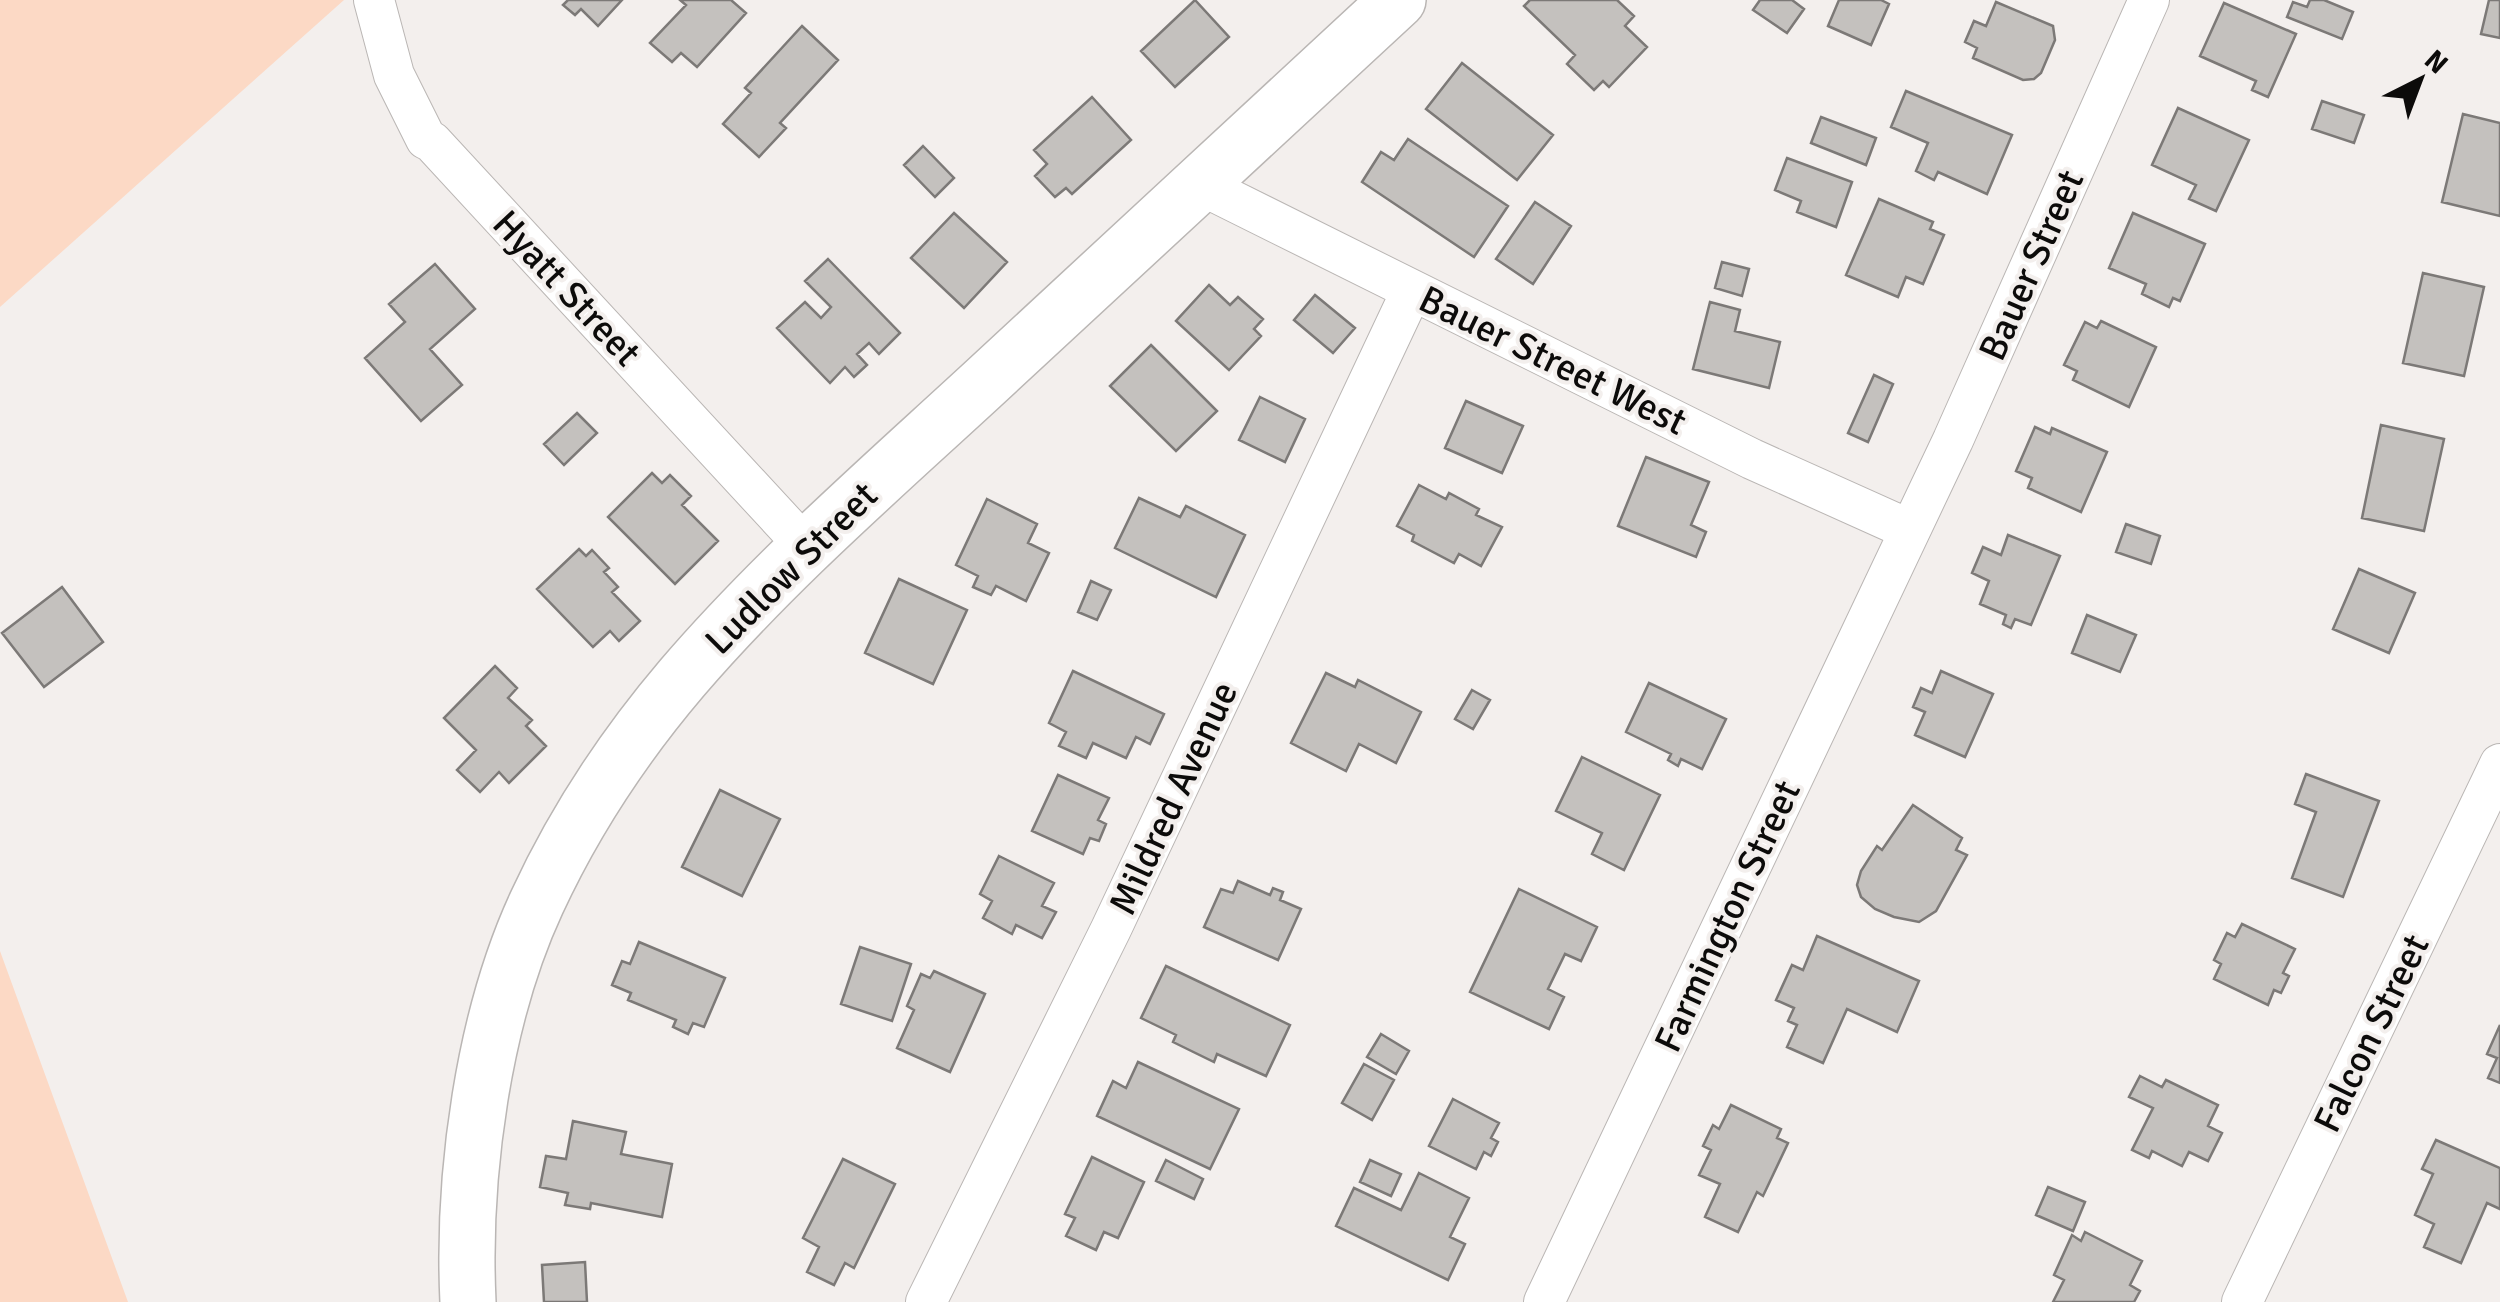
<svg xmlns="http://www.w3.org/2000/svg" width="2500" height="1302" font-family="Signika,sans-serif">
<rect width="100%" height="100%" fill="#f3efed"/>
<path fill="#fcd9c5" d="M0 0H344L0 307Z
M0 951 128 1302H0Z"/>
<path fill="#c4c1be" stroke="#7c7977" stroke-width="2.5" d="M568 0H622L598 26 581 9 575 15 563 5Z
M680 0H731L746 13 697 67 681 53 672 62 650 43 686 5Z
M1195 0 1229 37 1175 87 1141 51Z
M1530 0H1617L1634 16 1625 26 1647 47 1609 87 1603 81 1594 90 1567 64 1575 55 1524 6Z
M1760 0H1792L1804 9 1787 33 1753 10Z
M1839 0H1881L1889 4 1871 45 1828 26Z
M2310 0H2324L2353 12 2342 39 2287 17 2293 2 2307 7Z
M2489 0H2500V38L2481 34Z
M1996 2 2053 26 2055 40 2041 73 2034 79 2023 80 1973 58 1977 48 1965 42 1974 21 1986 26Z
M2224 3 2296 34 2268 97 2252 90 2256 81 2200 56Z
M802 26 838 60 780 123 786 128 759 157 723 124 751 93 745 88Z
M1462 63 1553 135 1517 180 1426 109Z
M1906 91 2012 135 1987 194 1938 172 1934 180 1916 171 1928 143 1891 127Z
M1092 97 1131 140 1072 194 1066 188 1055 197 1035 176 1047 164 1034 150Z
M2322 101 2364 115 2354 143 2312 129Z
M2178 108 2249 140 2216 211 2189 199 2196 185 2152 165Z
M2463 114 2500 123V216L2442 202Z
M1821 117 1876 138 1866 165 1811 143Z
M1408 139 1508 206 1474 257 1362 182 1381 152 1394 160Z
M923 146 954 178 935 197 904 165Z
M1787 158 1852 182 1836 227 1797 212 1801 201 1775 190Z
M1879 199 1933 222 1930 229 1944 235 1923 284 1906 277 1898 297 1846 275Z
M1535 202 1571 226 1533 284 1496 259Z
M954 213 1007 262 964 308 911 258Z
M2133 213 2205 244 2180 301 2173 298 2169 307 2142 294 2146 284 2109 268Z
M828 259 900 333 879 354 869 343 857 354 867 365 854 377 845 367 830 383 777 328 805 302 821 318 831 307 805 281Z
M1722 262 1749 269 1742 296 1715 288Z
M435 264 475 309 430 349 462 385 421 421 365 358 405 322 389 304Z
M2423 273 2484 287 2464 376 2403 363Z
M1209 285 1230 305 1238 297 1263 319 1254 329 1261 336 1229 370 1176 321Z
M1315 295 1355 328 1333 353 1294 320Z
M1710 302 1740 310 1735 331 1780 342 1769 388 1693 369Z
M2101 321 2156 347 2129 407 2073 380 2077 371 2064 365 2085 322 2097 328Z
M1151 345 1217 411 1176 451 1110 386Z
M1874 375 1893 384 1868 442 1848 433Z
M1260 397 1305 419 1285 462 1239 440Z
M1466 401 1523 426 1502 473 1445 448Z
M577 413 597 433 564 465 544 444Z
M2381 425 2444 439 2424 531 2362 518Z
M2035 427 2050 434 2052 428 2107 452 2081 512 2028 488 2032 478 2016 471Z
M1646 457 1709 482 1691 525 1706 532 1696 557 1618 526Z
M652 473 662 483 670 475 691 496 682 505 718 541 675 584 608 517Z
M1419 485 1446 499 1449 493 1479 509 1476 515 1502 527 1481 566 1459 554 1454 563 1412 541 1414 535 1397 526Z
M1139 498 1180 517 1186 506 1245 535 1216 597 1115 548Z
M987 499 1037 524 1028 543 1049 553 1026 601 996 586 991 595 973 587 978 576 956 565Z
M2126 524 2160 536 2151 564 2116 552Z
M2008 535 2060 556 2031 625 2015 619 2011 628 2003 624 2006 615 1980 604 1989 581 1972 573 1983 547 2001 555Z
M579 549 586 556 592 550 609 568 604 572 618 587 612 592 640 621 619 641 610 631 593 647 537 589Z
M2359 569 2415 593 2389 653 2333 629Z
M899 579 967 610 933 684 865 653Z
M1091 581 1111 590 1097 620 1078 612Z
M62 587 103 642 44 687 2 633Z
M2087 615 2136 635 2120 672 2072 653Z
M495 666 517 688 508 698 532 720 526 726 546 746 509 783 499 772 480 792 457 770 476 750 444 718Z
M1073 671 1164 714 1150 744 1136 737 1126 758 1093 743 1086 758 1059 746 1066 732 1049 723Z
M1941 671 1993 694 1965 757 1915 735 1925 712 1913 707 1921 688 1932 693Z
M1326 673 1355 687 1358 680 1421 712 1396 763 1359 744 1346 771 1291 743Z
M1649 683 1726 719 1702 769 1681 759 1678 766 1668 760 1671 754 1626 732Z
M1472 690 1490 700 1473 729 1455 719Z
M1582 757 1660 795 1624 870 1592 854 1602 833 1556 811Z
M2306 774 2379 801 2343 897 2292 878 2316 812 2295 804Z
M1058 775 1109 798 1098 820 1106 824 1099 841 1090 838 1083 854 1032 831Z
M720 790 780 819 742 896 682 867Z
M1913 805 1962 838 1956 850 1967 855 1936 911 1919 922 1894 917 1875 909 1861 897 1857 885 1861 871 1877 846 1882 850Z
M999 856 1054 883 1042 906 1056 912 1042 938 1016 925 1012 934 983 918 992 901 980 894Z
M1238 881 1270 895 1273 888 1283 892 1280 900 1301 909 1278 960 1204 927 1221 889 1233 893Z
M1519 889 1597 927 1581 961 1565 954 1548 989 1564 997 1549 1029 1470 992Z
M2242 924 2295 949 2283 973 2289 976 2281 993 2274 990 2268 1005 2214 979 2221 964 2214 960 2227 933 2235 937Z
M1817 936 1919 981 1897 1032 1847 1009 1823 1063 1787 1047 1797 1025 1788 1021 1794 1008 1776 1000 1792 965 1803 970Z
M639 942 725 978 704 1027 693 1023 688 1034 673 1027 676 1020 628 1000 631 993 612 985 622 961 630 964Z
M860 947 911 964 892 1021 841 1004Z
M1166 966 1290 1025 1266 1076 1217 1054 1214 1062 1173 1042 1176 1035 1141 1018Z
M934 971 985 994 950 1072 897 1048 914 1010 907 1006 921 974 930 978Z
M2500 1025V1083L2488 1078 2497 1058 2487 1054Z
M1381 1034 1409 1051 1396 1074 1367 1057Z
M1138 1062 1239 1109 1210 1169 1097 1116 1113 1081 1126 1088Z
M1364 1064 1394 1080 1372 1120 1342 1103Z
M2140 1076 2162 1087 2166 1080 2218 1105 2208 1126 2222 1133 2208 1161 2189 1152 2182 1166 2152 1151 2149 1158 2132 1150 2153 1108 2129 1097Z
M1453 1099 1499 1123 1491 1138 1498 1142 1491 1156 1484 1152 1476 1169 1429 1146Z
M1731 1105 1781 1129 1777 1138 1788 1143 1763 1196 1757 1192 1738 1232 1705 1217 1720 1184 1699 1175 1711 1150 1703 1146 1713 1125 1719 1129Z
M573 1121 626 1132 621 1154 672 1164 662 1217 591 1203 590 1209 565 1205 568 1193 540 1187 546 1156 566 1159Z
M2436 1140 2500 1168V1209L2487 1203 2461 1263 2424 1247 2434 1224 2415 1215 2433 1174 2422 1169Z
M1092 1157 1144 1182 1118 1238 1104 1232 1096 1250 1066 1236 1075 1218 1065 1214Z
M843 1159 895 1184 854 1268 845 1263 834 1285 807 1272 819 1247 803 1238Z
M1166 1160 1203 1179 1194 1199 1156 1181Z
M1370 1160 1401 1174 1391 1196 1360 1182Z
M1419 1173 1469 1198 1450 1237 1465 1244 1448 1280 1336 1226 1354 1188 1401 1210Z
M2048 1187 2085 1202 2073 1231 2036 1215Z
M2085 1232 2142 1261 2130 1285 2140 1291 2134 1302H2053L2064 1280 2054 1275 2072 1235 2081 1241Z
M585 1262 587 1302H544L542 1265Z"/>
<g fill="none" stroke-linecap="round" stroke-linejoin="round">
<g stroke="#bab6b4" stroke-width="42">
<path id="street" d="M374 0 394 75 426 139 432 142 808 549
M1199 184 1752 459 1910 530
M926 1302 1111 929 1412 290
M1544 1302 1953 440 2149 0
M2242 1302 2500 764"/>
</g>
<g stroke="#bab6b4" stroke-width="58">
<path id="secondary" d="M468 1302C462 1175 483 1018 537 902 574 822 625 745 682 678 773 572 879 480 981 386 1120 257 1259 129 1398 0"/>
</g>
<use href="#street" stroke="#fff" stroke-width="40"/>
<use href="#secondary" stroke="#fff" stroke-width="55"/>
</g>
<g text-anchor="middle" stroke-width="8" stroke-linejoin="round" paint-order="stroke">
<g font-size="38" fill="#0c0b0a" stroke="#f3efed">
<text transform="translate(2031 265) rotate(-66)" y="13">Bauer Street</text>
<text transform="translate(567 288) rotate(47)" y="13">Hyatt Street</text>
<text transform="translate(1553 360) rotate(26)" y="13">Bauer Street West</text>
<text transform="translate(791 568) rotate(-45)" y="13">Ludlow Street</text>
<text transform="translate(1173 798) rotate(-65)" y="13">Mildred Avenue</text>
<text transform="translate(1727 916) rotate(-65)" y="13">Farmington Street</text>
<text transform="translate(2371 1033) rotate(-64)" y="13">Falcon Street</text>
</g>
</g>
<g transform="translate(2420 80) rotate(42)" stroke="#f3efed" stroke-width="8" paint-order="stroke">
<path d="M0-8L18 38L0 25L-18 38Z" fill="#0c0b0a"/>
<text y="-15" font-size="28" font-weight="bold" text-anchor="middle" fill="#0c0b0a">N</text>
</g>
</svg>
